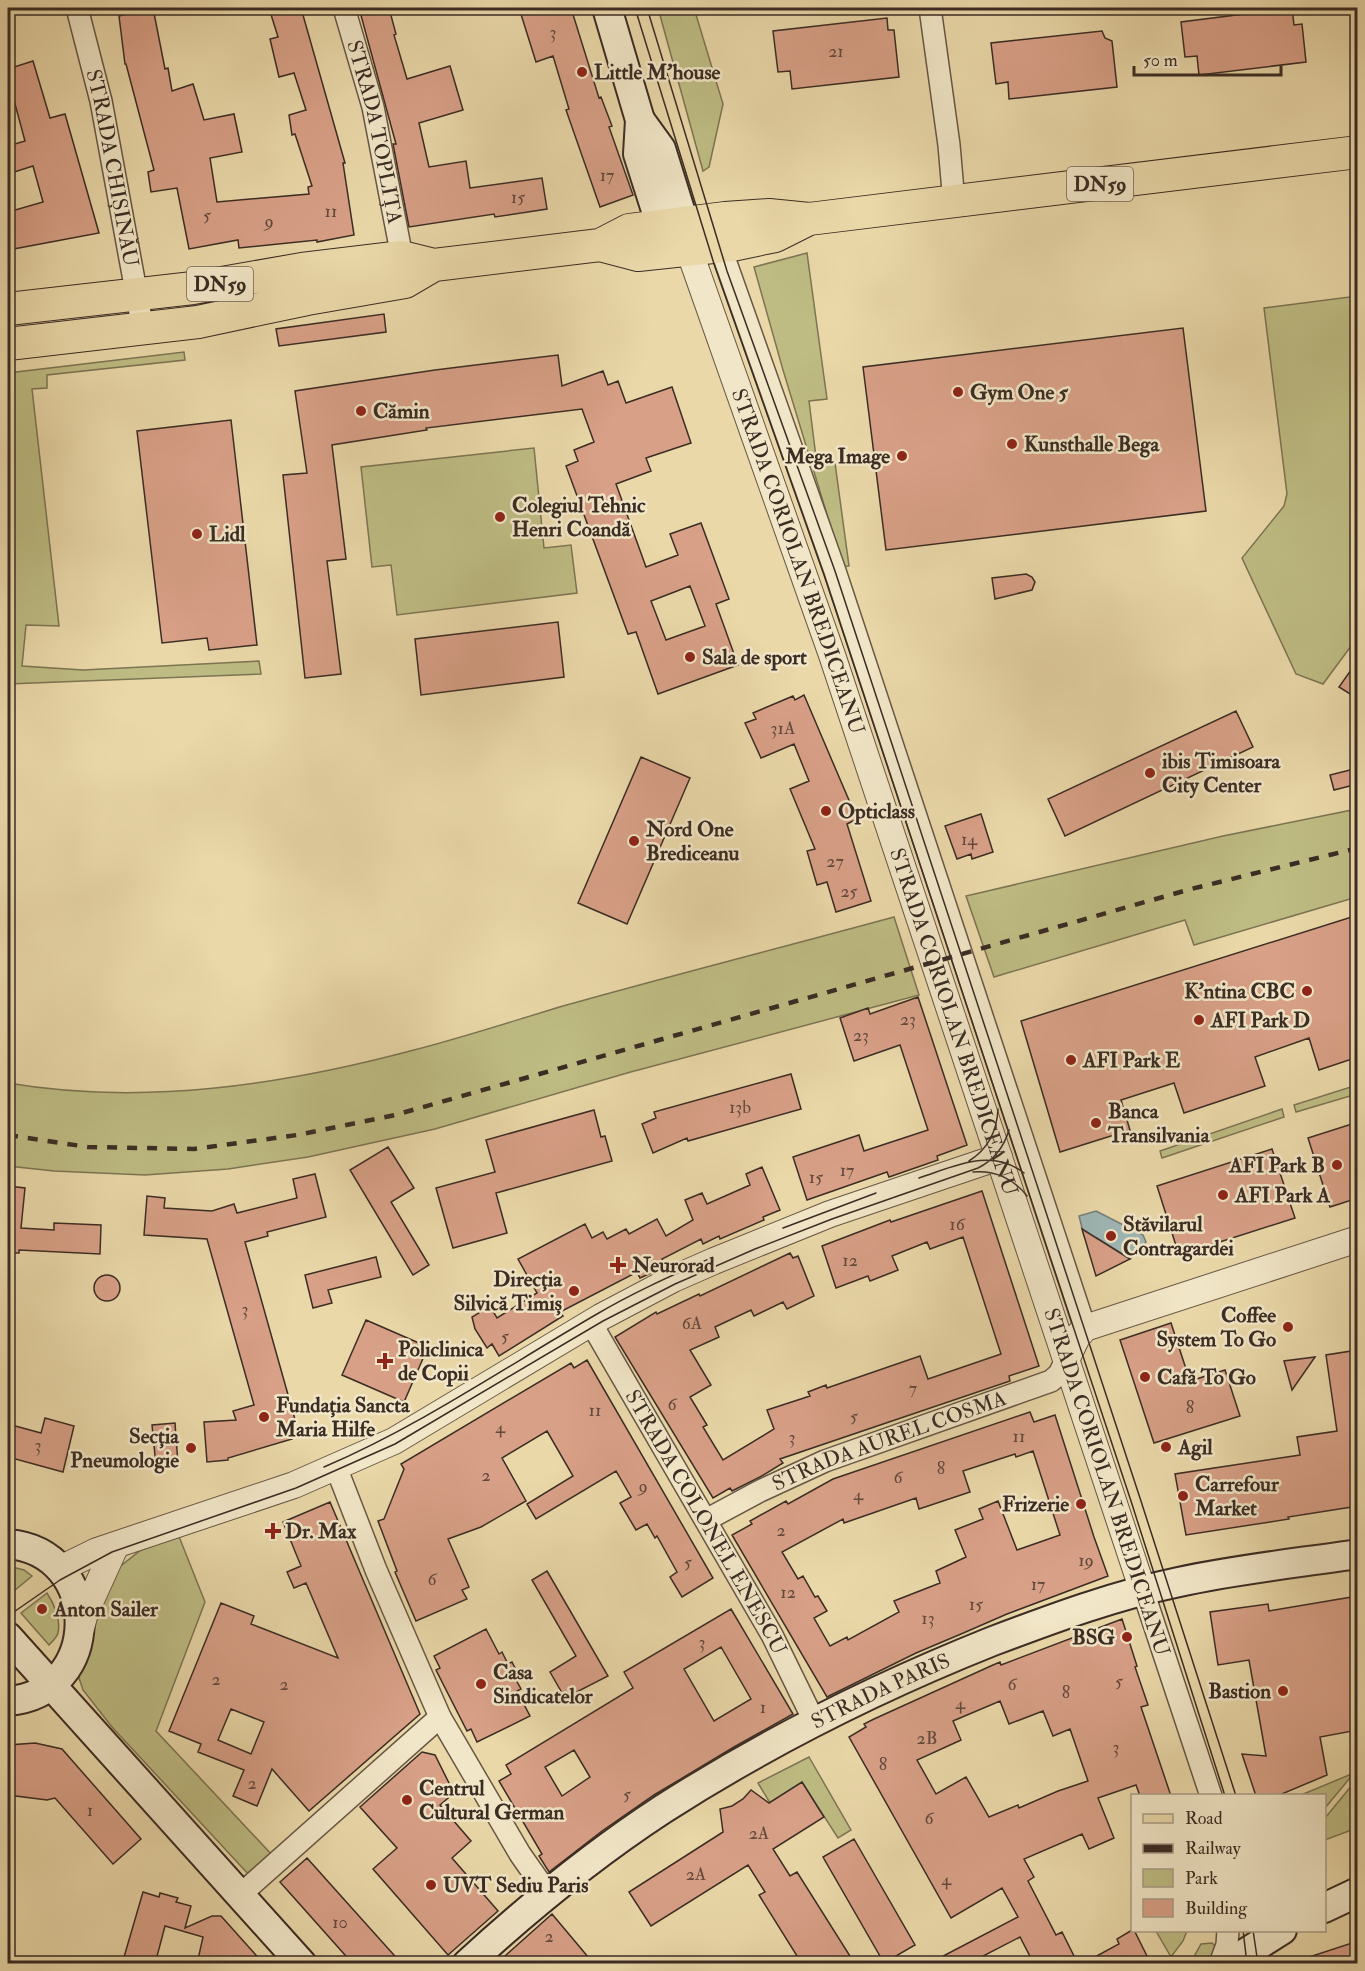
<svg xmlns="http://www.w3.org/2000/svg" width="1365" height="1971" font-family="'IM FELL Double Pica',serif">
<rect width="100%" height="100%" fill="#ead8a9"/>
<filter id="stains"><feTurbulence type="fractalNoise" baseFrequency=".00333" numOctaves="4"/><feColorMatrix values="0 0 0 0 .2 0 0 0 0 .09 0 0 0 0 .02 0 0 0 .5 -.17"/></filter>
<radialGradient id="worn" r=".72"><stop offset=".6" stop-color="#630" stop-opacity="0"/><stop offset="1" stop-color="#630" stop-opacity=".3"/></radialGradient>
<path fill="#bebc83" stroke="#7c7454" stroke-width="1.5" d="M658 8H694L723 104 709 167 703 171Z
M807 253 827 399 809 401 817 465 835 463 849 566 843 567 783 370 754 267Z
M1357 296V638L1323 684 1296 674 1242 558 1284 506 1287 494 1264 308Z
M184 352 185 360 47 375V388L32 389 59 626 26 625 22 666 83 670 259 661 261 674 8 684V373Z
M534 448 544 548 571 545 577 593 397 615 391 565 372 567 361 467Z
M1357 809V897L1194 945 1185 920 994 977 966 896 1223 836Z
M894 917 919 995 627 1073 435 1129 308 1157 228 1169 145 1175 54 1171 8 1166V1083C143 1106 283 1085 414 1050 464 1037 513 1021 563 1006 673 975 784 947 894 917Z
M1357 1085V1094L1296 1112 1294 1105Z
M1282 1109 1284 1117 1162 1158 1160 1151Z
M178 1534 205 1602 156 1731 273 1856 250 1876 112 1727 83 1690 77 1672 113 1572 141 1550Z
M8 1566 24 1570 32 1576 8 1596Z
M47 1593C54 1604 61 1619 58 1633 57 1637 52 1642 49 1645L21 1613Z
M809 1757 851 1830 838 1838 802 1782 770 1803 758 1783Z
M1354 1773 1325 1808 1324 1796 1301 1795Z
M1357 1779V1828L1325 1840V1818Z
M1156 1931H1187L1183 1941 1171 1957Z
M1212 1943 1216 1947C1212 1960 1202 1963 1190 1964L1201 1944Z"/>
<path fill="#9eb6b4" stroke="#767f7a" stroke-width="1.5" d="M1096 1211 1143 1235 1146 1242 1130 1259 1097 1238 1084 1236 1079 1216Z"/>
<path fill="#d8a087" stroke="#3b2c24" stroke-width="1.5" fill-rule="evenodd" d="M148 8H153L165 69 168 68 172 91 193 84 204 120 234 114 242 152 210 158 217 202 309 194 308 187 312 186 295 134 292 135 289 115 306 110 294 73 279 77 270 39 278 37 269 8H301L345 163H343L354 235 317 242V240L239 248 238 240 189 249 177 188 151 192 148 172 154 170 126 64H125L119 16Z
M359 8H389L396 34 394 35 407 79 450 66 463 110 419 123 429 167 466 161 470 188 542 178 547 209 495 217 494 214 409 227 393 144H396Z
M519 8H571L599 98 601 97 612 126 609 127 633 195 600 207 566 110 569 109 553 56 536 62Z
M1292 8 1294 25 1302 24 1306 62 1199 75 1197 56 1185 57 1181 22Z
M887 18 888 30H894L899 77 792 89 790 71 778 72 773 31Z
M1102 31 1105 38 1112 41 1117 87 1009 99 1008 82 996 84 991 43Z
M33 61 50 118 65 114 99 233 8 250V212L43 202 33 166 8 174V146L25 141 8 78V69Z
M384 314 386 332 279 346 276 329Z
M1183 328 1206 511 886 550 863 367Z
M558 355 562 386 603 371 608 385 618 381 626 403 672 387 691 443 646 458 651 471 616 484 646 567 678 555 670 534 701 523 729 599 716 604 738 665 658 694 636 632 628 634 566 466 578 461 574 450 594 442 582 409 426 428 427 430 332 445 346 559 327 561 341 674 305 678 283 475 307 473 295 391 435 370ZM690 586 705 626 666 640 651 601Z
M231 420 257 645 209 650 207 638 162 643 137 431Z
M1026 574 1032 577 1035 582 1032 590 995 599 992 578Z
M558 622 564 677 421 695 415 639Z
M1358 660V699L1339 687Z
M804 695 857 819 847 824 871 901 836 912 827 882 817 885 807 851 815 849 790 789 809 781 794 744 761 758 745 723 756 719 753 713 793 696 795 700Z
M1236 711 1253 747 1065 836 1048 799Z
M641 757 690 778 627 924 578 903Z
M1358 768V784L1334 790 1330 775Z
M981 814 993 852 972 859 971 854 957 859 945 826Z
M1358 915V1057L1319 1070 1309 1038 1255 1057 1265 1086 1184 1113 1174 1083 1121 1100 1130 1130 1060 1152 1021 1021Z
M918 997 967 1145 937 1156 938 1160 889 1177 887 1172 807 1200 793 1157 859 1135 864 1151 928 1130 900 1045 854 1061 840 1018 868 1008 870 1014Z
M791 1074 801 1109 688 1141 687 1138 653 1153 642 1124 656 1118 654 1112Z
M594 1110 601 1137 605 1136 612 1161 496 1193 507 1233 453 1248 436 1188 495 1172 486 1140Z
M1358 1122V1198L1330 1207 1308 1138Z
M388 1147 414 1188 391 1202 429 1265 413 1275 350 1170Z
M1272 1149 1295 1218 1179 1255 1157 1186Z
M762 1167 780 1210 763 1217 764 1220 720 1239 719 1236 703 1244 701 1239 662 1259 665 1265 651 1273 640 1278 637 1272 560 1312 563 1316 499 1356 492 1344 487 1348 475 1329 472 1317 490 1306 497 1318 537 1293 518 1259 585 1224 592 1238 603 1232 607 1239 626 1229 629 1234 657 1219 666 1236 693 1220 685 1200 702 1193 707 1204 750 1185 746 1174Z
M315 1174 326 1217 267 1232 268 1236 245 1242 296 1423 289 1425 292 1439 228 1458V1460L207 1462 204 1422 236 1420 233 1411 254 1405 207 1239 144 1235 147 1196 165 1198 164 1208 212 1211 234 1204 237 1213 297 1198 293 1179Z
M8 1186 25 1188 21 1228 54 1230V1223L101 1225 100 1254 19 1250V1253H8Z
M982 1191 1039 1366 1009 1376 1010 1381 780 1459 783 1463 760 1477 732 1491 730 1488 713 1498 615 1337 656 1312 657 1314 699 1294 700 1296 790 1253 793 1258 798 1256 814 1296 787 1309 783 1302 754 1316 751 1310 715 1327 719 1337 690 1350 711 1385 690 1397 707 1425 703 1427 723 1460 774 1429 767 1410 810 1396 808 1392 826 1385 827 1388 920 1356 928 1379 1001 1354 963 1237 930 1249 927 1242 892 1256 898 1270 870 1281 868 1276 836 1288 822 1246 890 1220 891 1222Z
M1082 1229 1130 1259 1096 1276Z
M376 1257 381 1277 328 1290 332 1303 313 1308 305 1275Z
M94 1288a13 13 0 1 1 26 0a13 13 0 1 1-26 0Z
M366 1320 428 1347 404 1402 342 1375Z
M1171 1323 1190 1381 1225 1370 1240 1416 1154 1443 1120 1340Z
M1358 1350V1506L1288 1517 1289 1519 1186 1535 1175 1474 1300 1455 1297 1437 1337 1431 1326 1355Z
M1315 1357 1292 1390 1284 1361Z
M587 1360 713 1578 682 1597 670 1577 677 1572 657 1536 655 1538 647 1524 636 1530 620 1503 631 1497 616 1471 536 1519 527 1504 573 1476 547 1431 502 1458 526 1501 481 1527 448 1539 469 1587 462 1590 467 1599 416 1621 395 1572 397 1571 378 1521 384 1519 404 1469 401 1464 571 1363 574 1368Z
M1030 1412 1034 1422 1055 1415 1094 1537 1108 1576 1007 1614 961 1634 916 1653 827 1697 732 1535 752 1524 750 1521 786 1501 788 1504 833 1479ZM1033 1451 1060 1535 1017 1550 998 1501 979 1509 983 1519 955 1530 966 1557 936 1571 940 1583 894 1601 899 1612 848 1640 847 1637 830 1646 814 1618 827 1611 818 1596 815 1597 803 1576 798 1579 782 1552 843 1519 844 1523 916 1498 919 1509 970 1492 963 1471 1015 1454 1016 1457Z
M45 1418 74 1426 63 1472 8 1457V1424L41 1433Z
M175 1423 178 1464 156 1466 152 1425Z
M330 1502 420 1714 309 1811 272 1769 257 1806 233 1796 244 1770 198 1752 201 1744 169 1731 221 1603 254 1616 251 1624 338 1658 306 1583 294 1588 287 1572 301 1566 283 1522ZM231 1709 264 1722 251 1754 218 1740Z
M547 1571 608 1676 565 1698 550 1672 576 1656 532 1580Z
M1358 1596V1730L1320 1737 1327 1775 1277 1796H1256L1242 1754 1266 1756 1249 1660 1218 1665 1210 1612 1268 1604 1269 1611Z
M731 1609 793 1714 734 1747 654 1795 602 1831 549 1872 539 1856 542 1854 499 1781 511 1774 506 1765 633 1688 624 1672ZM721 1647 751 1699 714 1721 684 1669ZM574 1750 590 1777 562 1796 545 1767Z
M1122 1619 1137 1666 1135 1667 1148 1705 1141 1707 1171 1796H1140L1136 1785 1098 1798 1114 1838 1089 1849 1082 1834 1024 1859 1034 1877 1028 1881 1056 1935 1062 1932 1078 1964H1034L1020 1937 983 1956 987 1964H928L1018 1917 1002 1888 951 1918 849 1737 866 1727 864 1724 874 1719 993 1665 1000 1662 1001 1665ZM1000 1701 1009 1724 1043 1711 1053 1736 1070 1729 1088 1781 1058 1791 1019 1808 1018 1805 989 1817 966 1777 936 1794 917 1760 961 1740 953 1721Z
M486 1629 499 1654 502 1652 508 1664 512 1662 519 1676 515 1678 521 1689 517 1691 530 1716 477 1742 471 1729 467 1731 436 1670 440 1668 434 1656Z
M35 1743 62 1749 141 1839 113 1864 55 1798 47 1800 8 1795V1745Z
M422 1752 435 1755 454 1793 440 1805 471 1841 452 1858 498 1911 448 1955 373 1869 397 1848 360 1807Z
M802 1782 824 1817 773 1849 790 1876 797 1872 855 1964H802L759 1895 765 1892 748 1865 651 1926 629 1892 723 1832 720 1809 732 1806 743 1799 751 1790 769 1803Z
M854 1839 915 1945 884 1963 823 1857Z
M307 1858 341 1896 402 1964H353L280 1882Z
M143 1892 159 1897 160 1893 178 1898 176 1902 191 1906 185 1928 212 1916H221L264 1964H197L203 1937 165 1926 155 1964H122Z
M552 1914 594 1964H496Z
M1132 1930H1134L1151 1964H1082L1119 1944 1117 1939Z
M1358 1941V1964H1300V1960Z"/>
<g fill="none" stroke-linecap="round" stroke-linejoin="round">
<g stroke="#675745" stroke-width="24">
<g id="minor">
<path id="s1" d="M77 8 101 101 143 329"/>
<path id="s2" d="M344 8 373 107 402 257"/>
<path d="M930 8 949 145 954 203"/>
<path d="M720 246 835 571 1085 1328"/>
<path id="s3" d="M591 1323 772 1635 815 1723"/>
<path d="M336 1467 376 1570 440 1717 520 1854 548 1894"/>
<path id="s4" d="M706 1520 760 1491 825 1461 1051 1381 1059 1374 1066 1360"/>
<path d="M1143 1591 1211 1796"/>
<path d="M240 1895 440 1717"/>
<path d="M1220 1964 1227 1945 1228 1930"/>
</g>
</g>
<g stroke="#675745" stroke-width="28">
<g id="tertiary">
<path id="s5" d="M689 250 832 655 1143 1591"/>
<path d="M1066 1360 1077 1337 1085 1328 1358 1239"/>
<path d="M60 1569 97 1551 294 1485 394 1441 601 1317 673 1279 714 1261 830 1214 999 1157"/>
<path d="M80 1632 85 1613 115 1547"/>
</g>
</g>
<g stroke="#3b2c24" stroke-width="32">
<g id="secondary">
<path d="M607 8 640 120 638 154 661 226 679 241"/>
<path d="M640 120 661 149 684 223 688 245"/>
<path d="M8 1544C104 1552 103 1694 8 1701"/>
<path d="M8 1637 302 1964"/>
<path d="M1324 1908 1358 1892"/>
<path id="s6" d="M467 1964C528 1908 594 1854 663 1809 766 1743 880 1686 993 1641 1054 1618 1116 1595 1179 1582 1238 1569 1298 1563 1358 1554"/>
<path d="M1228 1964 1282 1930"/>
</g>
</g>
<g stroke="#3b2c24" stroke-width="34">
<path id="primary" d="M600 245 638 255 732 245 775 236 809 219
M8 309 193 288 302 269 402 257 434 265 600 245 629 230 725 218 769 215 809 219 1358 152
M8 344 198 322 307 299 405 282 434 265"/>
</g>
<use href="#minor" stroke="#f1e6c7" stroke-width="21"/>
<use href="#tertiary" stroke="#f1e6c7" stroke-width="26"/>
<use href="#secondary" stroke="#f1e6c7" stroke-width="28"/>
<use href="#primary" stroke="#ead8a9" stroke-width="32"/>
<path stroke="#3b2c24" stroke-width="1.5" d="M635 8 715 267 824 575 1131 1501 1225 1796
M647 8 727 271 835 571 1140 1498 1236 1796
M969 1161C988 1149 997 1131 998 1109
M973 1172C995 1170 1014 1179 1027 1196
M919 1178C953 1167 991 1147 1024 1173
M783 1228 876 1193
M324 1467C420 1426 507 1366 597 1314 634 1292 673 1275 711 1258
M8 1616 60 1580 112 1552 296 1488 395 1444 603 1321 675 1284 755 1249 832 1219 978 1168C994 1160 1004 1147 1009 1130
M1243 1930 1247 1964
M1253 1930 1258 1964"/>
<path stroke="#3b2c24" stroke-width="4.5" stroke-dasharray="10 10" stroke-linecap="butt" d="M8 1135 88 1147 194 1149 297 1135 395 1115 1191 889 1358 848"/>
</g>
<g fill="#8f2418" stroke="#f1e6c7" stroke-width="2">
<circle cx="582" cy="72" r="6"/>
<circle cx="958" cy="392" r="6"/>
<circle cx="361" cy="411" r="6"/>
<circle cx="1012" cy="444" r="6"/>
<circle cx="902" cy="456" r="6"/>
<circle cx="500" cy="517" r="6"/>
<circle cx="197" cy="534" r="6"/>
<circle cx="690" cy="657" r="6"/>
<circle cx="1150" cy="773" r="6"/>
<circle cx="826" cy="811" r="6"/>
<circle cx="634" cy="841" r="6"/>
<circle cx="1307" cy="991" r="6"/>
<circle cx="1199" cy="1020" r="6"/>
<circle cx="1071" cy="1060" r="6"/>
<circle cx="1096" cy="1123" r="6"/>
<circle cx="1337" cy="1165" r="6"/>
<circle cx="1223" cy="1195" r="6"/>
<circle cx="1111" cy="1236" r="6"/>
<path d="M615 1256h6v6h6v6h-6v6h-6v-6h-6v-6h6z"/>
<circle cx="574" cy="1291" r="6"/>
<circle cx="1288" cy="1327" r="6"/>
<path d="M382 1352h6v6h6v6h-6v6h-6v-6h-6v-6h6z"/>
<circle cx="1145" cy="1377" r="6"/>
<circle cx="264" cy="1417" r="6"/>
<circle cx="1166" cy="1447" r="6"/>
<circle cx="191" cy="1448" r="6"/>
<circle cx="1183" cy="1496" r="6"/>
<circle cx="1081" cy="1504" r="6"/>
<path d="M270 1522h6v6h6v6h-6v6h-6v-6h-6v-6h6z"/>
<circle cx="42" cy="1609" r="6"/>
<circle cx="1127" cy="1637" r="6"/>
<circle cx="481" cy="1684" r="6"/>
<circle cx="1283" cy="1691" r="6"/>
<circle cx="407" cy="1800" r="6"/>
<circle cx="431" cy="1885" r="6"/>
</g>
<g text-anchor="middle" stroke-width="5" stroke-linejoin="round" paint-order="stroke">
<g font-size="18" fill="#62493d">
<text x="553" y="38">3</text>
<text x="836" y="57">21</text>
<text x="607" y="181">17</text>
<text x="518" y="203">15</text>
<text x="331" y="217">11</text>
<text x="207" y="221">5</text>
<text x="269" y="227">9</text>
<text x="783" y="734">31A</text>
<text x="969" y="845">14</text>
<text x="835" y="867">27</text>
<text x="849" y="897">25</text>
<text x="908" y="1025">23</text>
<text x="861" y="1041">23</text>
<text x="740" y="1113">13b</text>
<text x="847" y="1176">17</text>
<text x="816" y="1183">15</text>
<text x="957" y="1230">16</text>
<text x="850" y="1266">12</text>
<text x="245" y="1315">3</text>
<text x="692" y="1329">6A</text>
<text x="505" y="1342">5</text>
<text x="913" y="1394">7</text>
<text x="672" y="1410">6</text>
<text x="1190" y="1413">8</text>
<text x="595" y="1416">11</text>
<text x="854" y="1422">5</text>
<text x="500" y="1433">4</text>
<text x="1019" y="1442">11</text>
<text x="792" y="1443">3</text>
<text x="38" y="1451">3</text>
<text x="941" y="1474">8</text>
<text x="486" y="1481">2</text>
<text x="898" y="1483">6</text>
<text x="643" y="1492">9</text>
<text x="858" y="1500">4</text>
<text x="781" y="1536">2</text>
<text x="1086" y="1566">19</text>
<text x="688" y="1568">5</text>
<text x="432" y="1585">6</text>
<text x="1038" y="1590">17</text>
<text x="788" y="1598">12</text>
<text x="976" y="1610">15</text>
<text x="928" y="1624">13</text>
<text x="702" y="1648">3</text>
<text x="216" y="1685">2</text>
<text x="1119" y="1687">5</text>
<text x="284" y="1690">2</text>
<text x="1012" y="1690">6</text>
<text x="1066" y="1698">8</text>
<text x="960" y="1709">4</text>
<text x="763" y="1713">1</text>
<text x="927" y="1744">2B</text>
<text x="1116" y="1753">3</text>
<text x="883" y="1770">8</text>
<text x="252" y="1789">2</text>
<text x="627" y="1800">5</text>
<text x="90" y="1816">1</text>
<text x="929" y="1824">6</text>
<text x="759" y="1839">2A</text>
<text x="696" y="1880">2A</text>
<text x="946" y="1885">4</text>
<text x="340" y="1928">10</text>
<text x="549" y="1942">2</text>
</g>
<g fill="#f1e6c7" stroke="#726455" stroke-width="1.5">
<rect x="1067" y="167" width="66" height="34" rx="4.5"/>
<rect x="187" y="267" width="66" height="34" rx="4.5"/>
</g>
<g font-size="20" font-weight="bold" fill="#3b2c24">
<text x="1100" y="191">DN59</text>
<text x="220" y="291">DN59</text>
</g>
<g font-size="21" font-weight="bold" fill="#3b2c24" stroke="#f1e6c7" text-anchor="start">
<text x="594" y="79">Little M'house</text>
<text x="970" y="399">Gym One 5</text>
<text x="373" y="418">Cămin</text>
<text x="1024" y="451">Kunsthalle Bega</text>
<text x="890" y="463" text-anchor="end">Mega Image</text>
<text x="512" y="512">Colegiul Tehnic<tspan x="512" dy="24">Henri Coandă</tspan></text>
<text x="209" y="541">Lidl</text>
<text x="702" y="664">Sala de sport</text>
<text x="1162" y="768">ibis Timisoara<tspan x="1162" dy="24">City Center</tspan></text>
<text x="838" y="818">Opticlass</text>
<text x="646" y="836">Nord One<tspan x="646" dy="24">Brediceanu</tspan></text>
<text x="1295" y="998" text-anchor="end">K'ntina CBC</text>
<text x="1211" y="1027">AFI Park D</text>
<text x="1083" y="1067">AFI Park E</text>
<text x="1108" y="1118">Banca<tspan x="1108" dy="24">Transilvania</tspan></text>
<text x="1325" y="1172" text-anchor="end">AFI Park B</text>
<text x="1235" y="1202">AFI Park A</text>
<text x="1123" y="1231">Stăvilarul<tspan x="1123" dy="24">Contragardei</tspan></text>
<text x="632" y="1272">Neurorad</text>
<text x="562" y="1286" text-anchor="end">Direcția<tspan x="562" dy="24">Silvică Timiș</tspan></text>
<text x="1276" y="1322" text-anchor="end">Coffee<tspan x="1276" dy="24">System To Go</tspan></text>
<text x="398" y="1356">Policlinica<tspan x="398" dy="24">de Copii</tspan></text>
<text x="1157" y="1384">Cafă To Go</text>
<text x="276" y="1412">Fundația Sancta<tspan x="276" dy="24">Maria Hilfe</tspan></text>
<text x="179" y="1443" text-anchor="end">Secția<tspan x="179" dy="24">Pneumologie</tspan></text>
<text x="1178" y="1454">Agil</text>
<text x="1195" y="1491">Carrefour<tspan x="1195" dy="24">Market</tspan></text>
<text x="1069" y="1511" text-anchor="end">Frizerie</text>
<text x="285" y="1538">Dr. Max</text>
<text x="54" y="1616">Anton Sailer</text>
<text x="1115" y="1644" text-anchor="end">BSG</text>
<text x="493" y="1679">Casa<tspan x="493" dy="24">Sindicatelor</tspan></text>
<text x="1271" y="1698" text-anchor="end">Bastion</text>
<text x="419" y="1795">Centrul<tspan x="419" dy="24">Cultural German</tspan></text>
<text x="443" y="1892">UVT Sediu Paris</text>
</g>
<g font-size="21" fill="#3b2c24" stroke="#f1e6c7">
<text dy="7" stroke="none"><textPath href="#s2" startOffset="128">STRADA TOPLIȚA</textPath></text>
<text dy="7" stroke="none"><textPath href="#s1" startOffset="164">STRADA CHIȘINĂU</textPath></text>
<text dy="7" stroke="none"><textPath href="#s5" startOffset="330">STRADA CORIOLAN BREDICEANU</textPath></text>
<text dy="7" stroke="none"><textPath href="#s5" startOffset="816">STRADA CORIOLAN BREDICEANU</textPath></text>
<text dy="7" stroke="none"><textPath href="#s4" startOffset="200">STRADA AUREL COSMA</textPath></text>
<text transform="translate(1107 1482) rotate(72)" y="7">STRADA CORIOLAN BREDICEANU</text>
<text dy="7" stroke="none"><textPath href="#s3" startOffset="230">STRADA COLONEL ENESCU</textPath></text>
<text dy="7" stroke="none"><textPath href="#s6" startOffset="498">STRADA PARIS</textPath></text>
</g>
</g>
<rect width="1365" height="1971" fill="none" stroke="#ead8a9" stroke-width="30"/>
<rect x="9" y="9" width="1347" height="1953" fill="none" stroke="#3b2c24" stroke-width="3"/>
<rect x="15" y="15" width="1335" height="1941" fill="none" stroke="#3b2c24" stroke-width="1.5"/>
<rect x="1131" y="1794" width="195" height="138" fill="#f1e6c7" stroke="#a89c86" stroke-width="1.5"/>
<rect x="1143" y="1814" width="30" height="9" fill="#ead8a9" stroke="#a89c86" stroke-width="1.5"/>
<text x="1185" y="1824" font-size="18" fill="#3b2c24">Road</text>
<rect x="1143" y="1844" width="30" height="9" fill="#3b2c24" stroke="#a89c86" stroke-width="1.5"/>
<text x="1185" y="1854" font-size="18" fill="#3b2c24">Railway</text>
<rect x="1143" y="1869" width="30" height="18" fill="#bebc83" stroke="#a89c86" stroke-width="1.5"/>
<text x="1185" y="1884" font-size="18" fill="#3b2c24">Park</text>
<rect x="1143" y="1899" width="30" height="18" fill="#d8a087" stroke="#a89c86" stroke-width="1.5"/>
<text x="1185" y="1914" font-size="18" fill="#3b2c24">Building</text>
<path d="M1134 66v9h147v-9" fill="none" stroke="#3b2c24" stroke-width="3"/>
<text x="1143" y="66" font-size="18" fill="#3b2c24" stroke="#f1e6c7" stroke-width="4.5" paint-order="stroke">50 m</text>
<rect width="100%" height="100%" filter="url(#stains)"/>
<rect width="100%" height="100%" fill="url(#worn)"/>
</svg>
